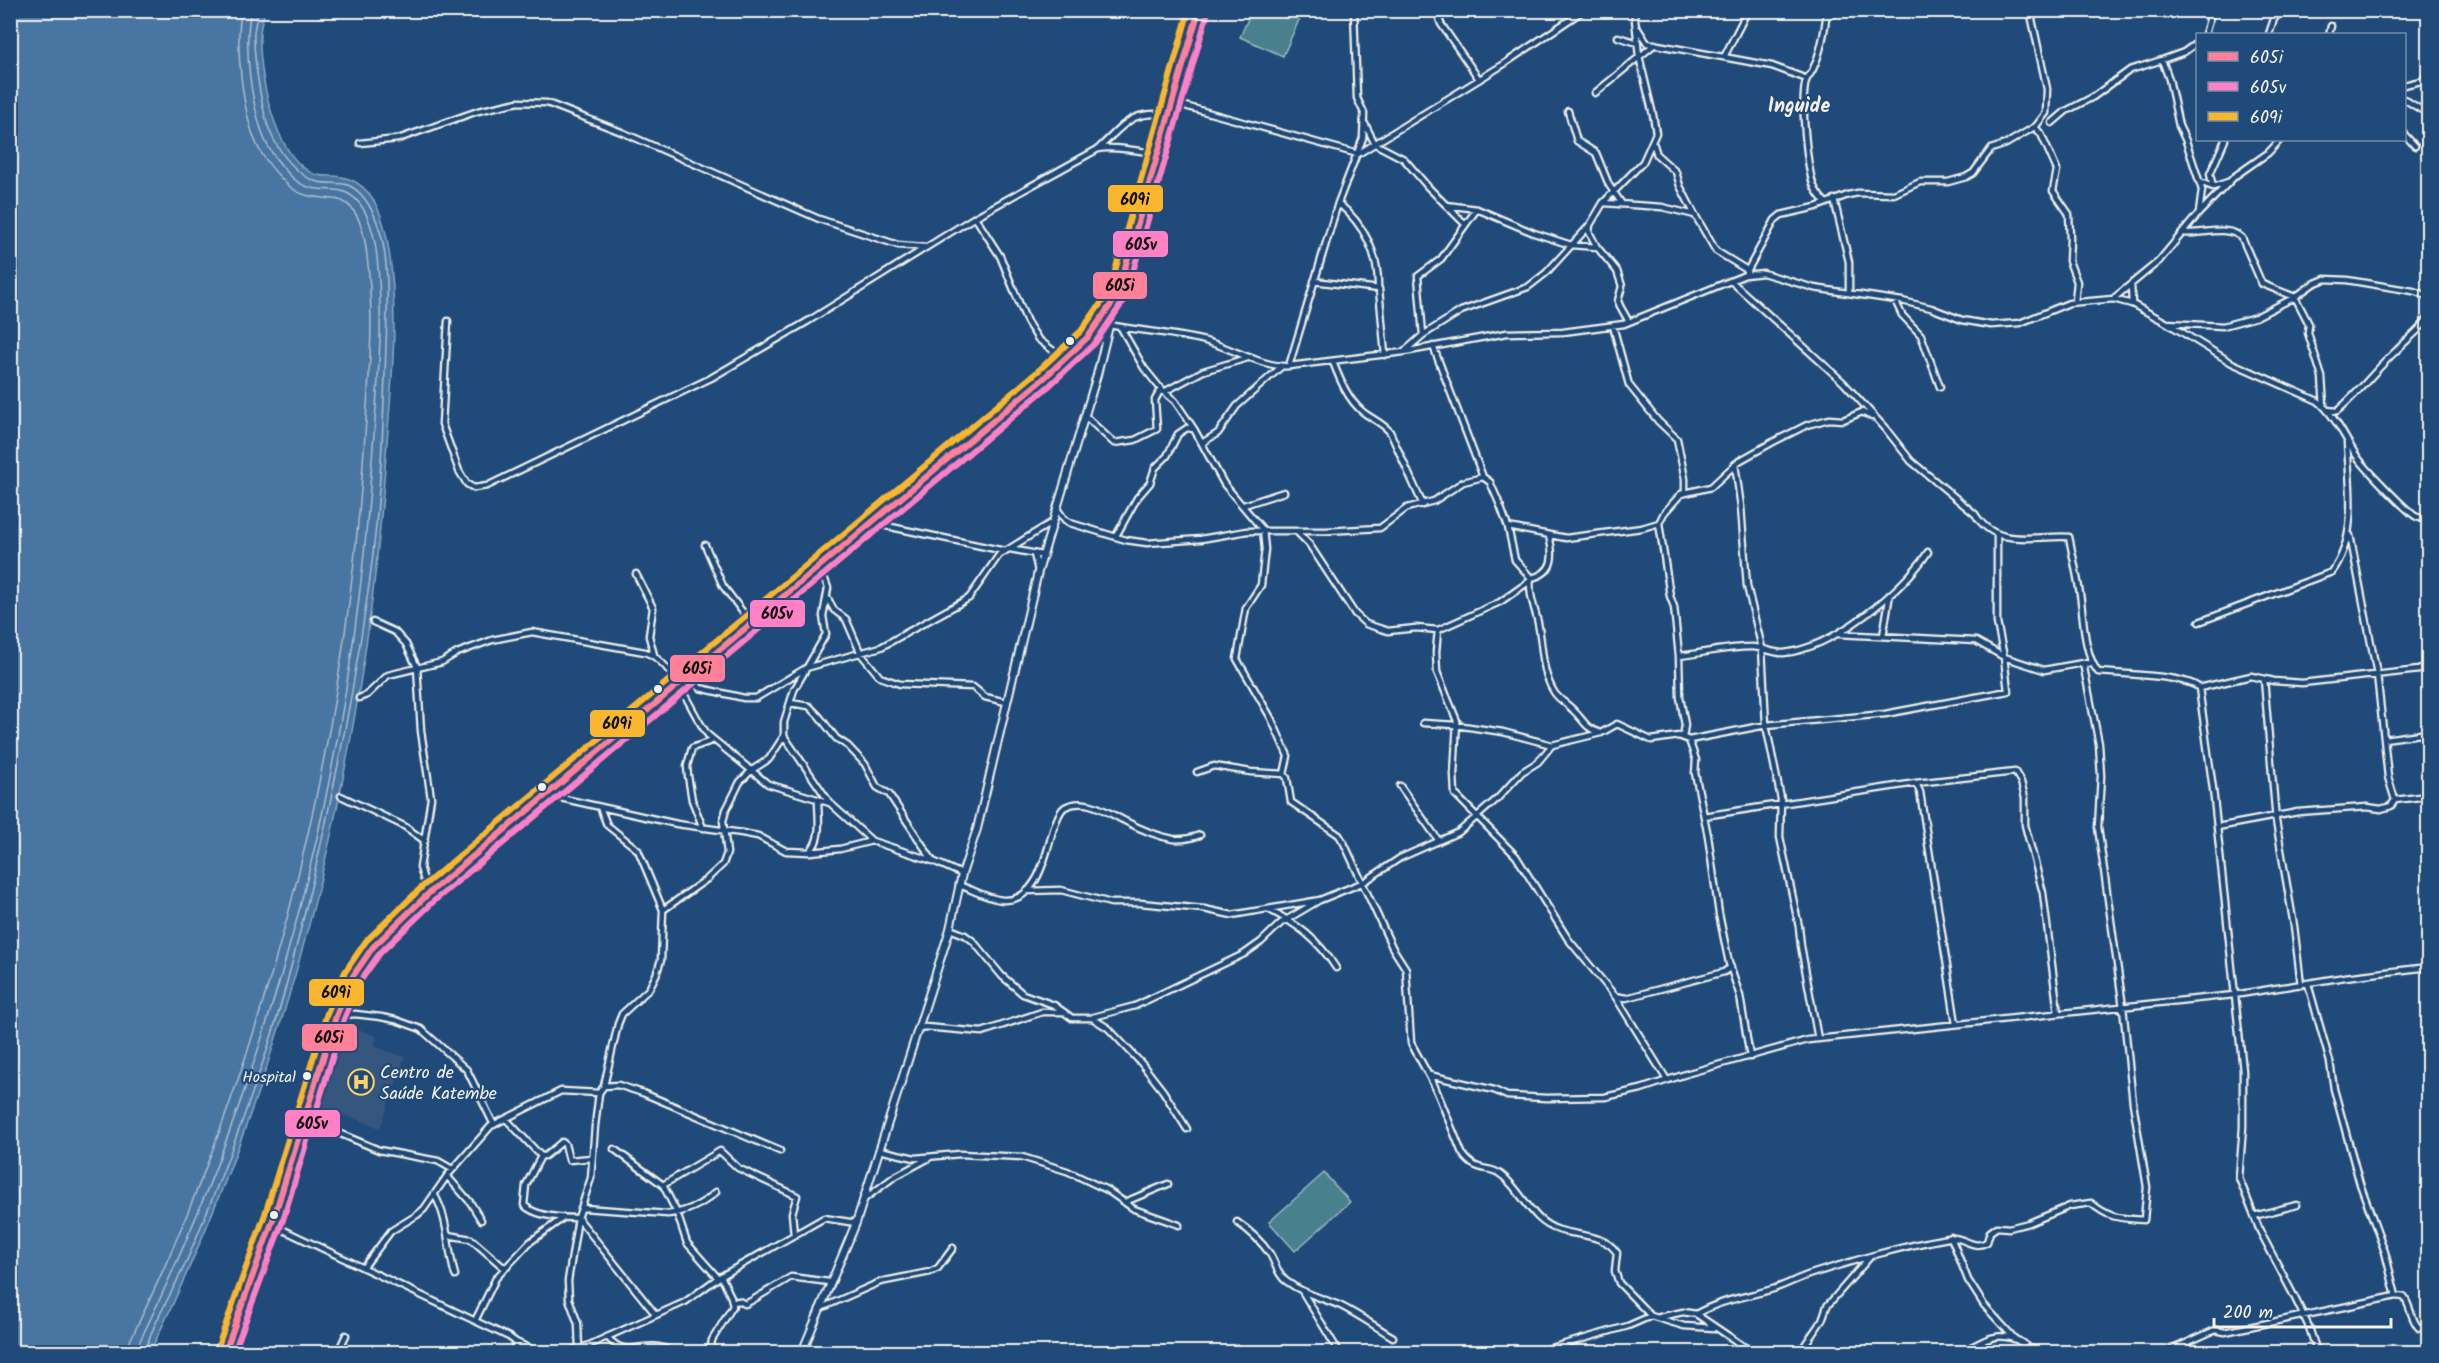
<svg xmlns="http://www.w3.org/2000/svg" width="2439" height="1363" font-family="Kalam,sans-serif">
<rect width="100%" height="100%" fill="#1f4a7a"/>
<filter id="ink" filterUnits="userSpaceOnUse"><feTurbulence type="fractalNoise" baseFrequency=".0167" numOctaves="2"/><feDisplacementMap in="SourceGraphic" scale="12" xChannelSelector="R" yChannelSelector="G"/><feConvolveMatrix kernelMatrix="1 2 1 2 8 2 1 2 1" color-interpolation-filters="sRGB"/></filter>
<g filter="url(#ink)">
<path fill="#35577e" d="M345 1025 377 1036 374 1046 405 1057 380 1128 318 1106Z"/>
<path fill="#4a808e" stroke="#9fb8bb" stroke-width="1.5" d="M1252 10 1303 11 1283 56 1240 37Z
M1324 1173 1350 1202 1295 1251 1269 1222Z"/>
<path fill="#4874a3" stroke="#8da6bf" stroke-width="1.5" d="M10 11H265C263 17 261 25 260 32 258 71 273 149 308 171 320 179 330 174 342 177 376 184 385 223 389 251 400 320 390 399 385 468 363 774 285 1077 150 1352H11Z"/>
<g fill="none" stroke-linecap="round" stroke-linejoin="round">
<path stroke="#afbfcc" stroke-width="1.5" d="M128 1352 130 1341C263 1068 341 768 363 464 367 396 376 324 367 256 365 237 359 201 334 199 317 197 302 198 288 185 277 175 263 158 257 145 243 114 234 43 242 10
M137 1352 138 1345C271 1074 350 774 371 473 376 402 385 328 377 257 374 232 366 192 335 190 319 189 307 190 294 179 284 170 269 151 264 138 251 102 243 48 251 10
M145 1352C151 1326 175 1288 187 1260 217 1189 245 1117 269 1044 286 991 299 937 312 883 334 791 352 699 366 605 381 511 384 412 387 316 388 279 388 229 364 198 345 174 332 189 312 180 296 173 281 154 273 138 262 118 253 55 254 32 255 25 257 17 259 10"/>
<g stroke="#f4f1e8" stroke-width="9">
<path id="minor" d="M1443 10 1439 18 1441 24 1479 79
M1826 17 1841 10
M1638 29 1647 43 1772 66 1807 79
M2205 34 2212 10
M2269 34 2274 19 2282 10
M2329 34 2331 26
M1618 37 1638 43
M1724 57 1748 10
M2162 60 2184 52 2198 42
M2404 85 2421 81 2428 75
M1595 93 1655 44
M2404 99 2428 114
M1174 103 1358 154 1501 66 1584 10
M1568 111 1577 141 1596 153 1609 185 1622 204
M2052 123 2066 111 2093 97 2130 70 2162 60 2169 79 2179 126 2186 141 2202 190 2199 213
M1365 124 1375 144 1404 159 1428 187 1446 205 1477 209 1534 233 1571 245 1597 247
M2035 127 2041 134 2057 170 2053 191 2069 214 2070 239 2069 261 2077 282 2075 302
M2404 134 2415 146
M360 143 398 139 478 111 518 102 547 103 624 133 819 219 898 245 924 247
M1654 145 1657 155 1676 172 1680 186 1695 215
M1100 147C1126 123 1131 110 1170 115
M2200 182 2213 187 2228 182
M2213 187 2210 174 2225 140
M1834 199 1849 262V292
M1338 203C1364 224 1379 254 1378 288
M1604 203 1662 207 1695 215 1716 251 1747 270
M1826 203C1820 197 1816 192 1813 184 1807 164 1800 101 1806 81 1807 77 1811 74 1813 69 1821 52 1825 30 1827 10
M1446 205 1465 224
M975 217 1000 256 1027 322 1038 339 1064 359
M2183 233C2202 235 2228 224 2242 238L2262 284 2295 297 2309 324 2308 333 2322 377 2324 406
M1745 275 1775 220 1781 215 1816 207 1848 195 1858 193 1894 194 1920 182H1948L1966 177 1973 173 1991 149 2006 144 2036 126 2046 113 2047 89 2030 10
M1314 281 1379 289 1385 355
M1731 281 1843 382 1885 428 1911 461 1975 514C1996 549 2034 535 2069 537 2073 556 2077 575 2080 594 2084 619 2083 651 2098 672 2119 674 2186 675 2199 688
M2131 284 2132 304
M2113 299 2132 304 2167 323 2223 326 2256 317 2295 297 2313 284 2325 279 2347 280 2413 291 2428 296
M1895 300 1902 315 1921 335 1940 387
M448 321 442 424 459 471 467 484 474 488 487 486 711 378 810 320 975 217 1098 149C1109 146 1147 151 1159 155
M1629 322 1620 306 1618 301 1622 286 1617 271 1597 247 1589 232 1590 225 1603 203 1643 162 1656 133 1653 115 1639 56 1634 10
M2167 323 2232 363 2318 401C2334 414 2345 438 2356 455 2363 466 2405 509 2415 516 2419 518 2424 519 2428 520
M1109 325C1141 331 1174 333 1205 341 1230 347 1264 368 1289 366L1404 352 1507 333 1563 332 1624 324 1745 275 1763 273 1814 288 1902 301 1931 308 1962 320 1991 325 2020 323 2069 303 2113 299 2159 261 2199 213 2235 176 2268 153 2280 140
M1613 326 1629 385 1658 421 1677 439 1685 479V492
M1121 328 1144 368 1161 389 1175 401 1194 429 1224 484 1263 530 1265 549 1261 585 1246 608 1237 659 1271 718 1288 756 1284 774
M1423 335 1461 311 1528 287 1546 273 1590 225
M1433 346 1483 477 1490 482 1500 505 1508 527 1515 560 1531 578C1528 594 1535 608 1538 623 1543 646 1541 671 1554 692 1559 700 1568 704 1574 711 1583 719 1585 728 1598 732
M1406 350 1423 335 1418 276 1441 259 1477 209
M1333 362C1340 380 1348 400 1363 412 1372 419 1383 423 1390 432L1423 505
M1289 366 1338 203 1363 138 1364 113 1357 98 1354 10
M1164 392 1203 371 1251 357
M2327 410 2337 411C2359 393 2375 370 2396 351 2407 339 2420 331 2428 318
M1085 416 1114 443 1135 440 1157 429 1155 400 1161 389
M1202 443 1218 433 1237 406 1281 367
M1735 464 1741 507 1747 586 1762 648 1766 725 1781 799 1780 837 1799 927 1801 946 1818 1039
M1244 505 1284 492
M1058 510 1065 520 1070 523 1126 540 1147 543 1201 539 1247 531H1327L1380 528 1407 508 1434 501 1463 482 1483 477
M872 523 1005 551
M1659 523 1670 596 1674 607 1679 656
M1508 527 1566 538 1642 528 1659 523 1664 513 1681 494 1711 487 1739 461 1773 442 1807 425 1829 419 1843 420 1862 412 1872 417
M1297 532 1309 544 1355 614 1366 624 1388 631 1416 628 1438 630 1500 602 1530 581
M2350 535 2377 674 2384 739 2428 733
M1116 536 1137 498 1150 483 1155 468 1167 456 1178 434 1187 428 1194 429
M705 545 723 586 751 623
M1010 549 1042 555
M1034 554 1038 571
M820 566 828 588 823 616 826 634 794 690 784 722V736L830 803 872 841 933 861 962 874
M636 574 653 608 649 636 654 655
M1531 578C1555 573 1554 555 1549 536
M828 599 834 610 846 619 861 654 880 677 900 684 973 687 985 697 1006 702
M373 622 395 632 406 644 417 667 421 731 431 798 420 867 428 894
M2199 622 2332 572C2359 535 2349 485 2347 442
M1438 630 1436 652 1437 672 1457 721 1454 774 1455 794 1516 856 1568 939 1615 996 1626 998 1724 972 1731 967
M1838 634 1976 641 2004 657 2044 670 2083 663 2092 664
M1883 636 1890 594
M688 675 700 688 744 698H756L806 668 881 647 969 598 999 555 1054 521
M2264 679 2276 821 2294 926 2301 985
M359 698 367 695 388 675 442 662 457 653 492 640 532 632 645 652C674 661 691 713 708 735L768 784 830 803
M790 703 809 706 819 716 836 738 848 746 865 764 877 787 889 794 933 861
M1423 723 1456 725 1503 732 1552 745
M1683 737 1685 725 1680 697 1679 656C1703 653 1728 647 1752 647 1763 647 1774 654 1784 653 1833 648 1902 592 1928 552
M1689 740 1766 725 1885 714 2008 691 2004 657 1997 623V535
M1197 772 1214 766 1251 772 1284 774 1287 778 1291 802 1339 835 1344 843 1392 947 1406 969 1411 1043 1435 1087 1462 1153C1478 1176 1489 1163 1504 1177 1524 1194 1532 1222 1559 1230 1578 1236 1605 1234 1617 1253L1615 1271 1619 1283 1651 1316 1684 1326 1714 1328
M1916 783 1920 792 1956 1024
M1400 786 1439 841
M547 795 677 824 742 833 758 836 786 851 809 852C823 840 818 817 818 800
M341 796 404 826 425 841
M2395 800 2428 796
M600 807 607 825 638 850 663 910 661 960 656 975 649 989 622 1014 618 1024 604 1086
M1704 816 1916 783 2015 772 2021 782 2025 798V825L2043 893 2058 1013
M2217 827 2298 812 2367 807 2381 809 2391 806 2395 800 2388 777 2384 739
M703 828 692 800 688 776 687 766 692 748 714 740
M810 852 840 849 872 841
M959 885C973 890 988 899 1003 900 1039 902 1046 852 1054 827 1057 820 1059 811 1065 807 1086 796 1108 813 1125 821 1140 829 1157 836 1173 839 1182 840 1192 838 1200 835
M1026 891 1061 890 1111 903H1140L1204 909 1232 915 1320 900 1364 882 1400 858 1459 832 1497 799 1522 772 1538 762 1552 745 1601 733 1617 724 1651 740 1679 736 1689 740 1696 760 1695 773 1708 836 1719 914 1729 963 1740 996 1750 1057
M1268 909C1297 924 1318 939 1336 968
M663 910 707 879 723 864 727 853 723 821 726 810 740 782 752 770 769 759 784 736
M950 929 965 935 973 941 1002 976 1023 994 1054 1005 1072 1018H1092L1108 1028 1142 1064 1163 1091 1187 1129
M2308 984 2330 1062 2334 1089 2360 1184 2385 1252 2396 1296
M1615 996 1667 1080
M336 1016 355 1014 381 1017 396 1020 421 1029 467 1070 494 1125
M1093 1017 1135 1006 1244 954 1261 942 1281 923 1318 901
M919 1028 925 1027 982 1032 1042 1012H1062
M1429 1075 1494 1090 1507 1096 1547 1098 1605 1097 1641 1089 1689 1073 1808 1040 2234 995 2345 977 2428 967
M310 1104 318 1119 329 1129 379 1150 438 1161 452 1169
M507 1120 541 1156
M614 1149 663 1185 677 1213 687 1243 718 1278
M879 1150 915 1158 960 1154 1022 1157 1067 1171 1107 1190 1134 1209 1179 1225
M592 1158 569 1160 565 1144 562 1142 545 1156H541L526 1185 524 1205C536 1217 562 1218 578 1218L656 1315
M663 1185 720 1151 738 1168 797 1196 792 1213 794 1235
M434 1194C449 1219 447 1248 455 1275
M863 1200 894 1177 929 1158
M1125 1202 1168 1184
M583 1208 668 1214C687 1212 702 1205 716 1192
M2254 1216 2297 1205
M481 1220 470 1202 447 1176 491 1126 561 1091 599 1093
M1237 1222C1250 1231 1261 1241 1270 1254 1276 1264 1277 1274 1286 1281 1303 1294 1323 1298 1341 1306 1359 1315 1376 1327 1393 1337
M271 1224 509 1337 516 1342 513 1352
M448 1235 471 1239 502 1266 507 1267
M1951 1237 1968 1280 1984 1305 2015 1339
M363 1268 391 1231 417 1215 424 1209 447 1176
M1302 1291 1339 1352
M733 1302 739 1301 745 1304 751 1301 791 1277 829 1282
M819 1309 880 1282 930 1272 938 1268 953 1248
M1696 1314C1720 1300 1747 1297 1773 1289 1786 1285 1798 1278 1811 1274 1856 1260 1902 1246 1948 1238 1963 1235 1973 1251 1987 1242L1990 1232 1997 1227 2009 1228 2029 1223 2070 1206 2091 1203C2110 1219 2120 1218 2144 1220L2147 1187 2133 1103 2123 1007 2098 827 2101 776 2099 744 2083 663
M1660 1317 1683 1312 1696 1314 1752 1352
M475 1321 496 1278 530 1242 563 1218
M607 1337C610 1340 614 1344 618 1346 633 1354 651 1339 672 1352
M516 1342 538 1352
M579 1348 578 1324 569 1299 568 1281 578 1218 591 1178 595 1126 599 1093 604 1086 618 1085 643 1093 780 1151
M338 1352 346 1335
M564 1352 587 1346 685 1302 718 1278 824 1218 856 1223
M710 1352 712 1340 733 1306 731 1297 721 1276
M1537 1352 1628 1326 1651 1316
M1800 1352 1822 1320 1827 1306 1870 1257
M1962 1352C1989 1337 2008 1326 2033 1352
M2166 1352 2215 1330 2225 1332 2396 1296 2404 1297C2411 1307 2411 1320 2419 1328L2428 1329
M2317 1352 2309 1327 2294 1296 2260 1231 2239 1178 2243 1127V1071L2213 789 2199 688 2251 676 2274 681 2302 683 2419 670 2428 664"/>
</g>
<g stroke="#f4f1e8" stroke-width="10">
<path id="tertiary" d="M225 1352 274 1217 336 1016 353 976 373 947 428 894 1043 379 1088 337 1117 296 1199 10
M802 1352 856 1223 950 929 962 874 977 829 1038 572 1097 375 1115 302"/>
</g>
<use href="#minor" stroke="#1f4a7a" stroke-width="4.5"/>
<use href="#tertiary" stroke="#1f4a7a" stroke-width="6"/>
<g stroke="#1f4a7a" stroke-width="10">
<path id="bus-1" d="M225 1352 274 1217 336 1016 353 976 373 947 428 894 1043 379 1088 337 1117 296 1199 10"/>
</g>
<g stroke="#1f4a7a" stroke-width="10">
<path id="bus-2" d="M234 1352 283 1220 344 1019 361 980 380 953 434 901 1049 386 1095 343 1125 299 1208 12"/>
</g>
<g stroke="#1f4a7a" stroke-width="10">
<path id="bus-3" d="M217 1349 265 1214 327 1013 345 972 366 941 422 887 1037 372 1081 331 1109 292 1189 10"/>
</g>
<use href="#bus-1" stroke="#ff8098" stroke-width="6"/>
<use href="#bus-2" stroke="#ff80c5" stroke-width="6"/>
<use href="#bus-3" stroke="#fab62d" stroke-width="6"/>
</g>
</g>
<defs>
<g id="hospital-ring" transform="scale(1.35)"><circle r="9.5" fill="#1f4a7a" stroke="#ffd166" stroke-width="1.5"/><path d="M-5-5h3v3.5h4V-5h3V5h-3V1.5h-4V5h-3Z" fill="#ffd166"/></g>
</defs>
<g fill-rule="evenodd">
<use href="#hospital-ring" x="361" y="1082"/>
</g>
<g fill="#f4f1e8" stroke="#1f4a7a" stroke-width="2">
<circle cx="1070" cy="341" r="5"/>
<circle cx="658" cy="689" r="5"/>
<circle cx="542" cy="787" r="5"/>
<circle cx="307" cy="1076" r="5"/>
<circle cx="274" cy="1215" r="5"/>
</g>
<g text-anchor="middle" stroke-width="4.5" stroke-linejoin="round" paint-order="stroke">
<g font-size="16" fill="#f4f1e8" stroke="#1f4a7a" text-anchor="end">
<text x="296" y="1082">Hospital</text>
</g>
<g font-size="18" fill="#f4f1e8" stroke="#1f4a7a" text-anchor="start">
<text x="380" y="1078">Centro de<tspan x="380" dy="21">Saúde Katembe</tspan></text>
</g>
<g font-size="20" font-weight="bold" fill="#f4f1e8" stroke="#1f4a7a">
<text x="1799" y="112">Inguide</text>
</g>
</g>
<g stroke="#1f4a7a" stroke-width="2">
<rect x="1107" y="184" width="57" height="29" rx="6" fill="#fab62d"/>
<rect x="1112" y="230" width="57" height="28" rx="6" fill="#ff80c5"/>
<rect x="1092" y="271" width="56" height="29" rx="6" fill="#ff8098"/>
<rect x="749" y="599" width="57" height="29" rx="6" fill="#ff80c5"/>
<rect x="669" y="654" width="57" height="29" rx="6" fill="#ff8098"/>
<rect x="589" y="709" width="57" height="29" rx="6" fill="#fab62d"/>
<rect x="308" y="978" width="57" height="29" rx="6" fill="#fab62d"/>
<rect x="301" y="1023" width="57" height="29" rx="6" fill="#ff8098"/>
<rect x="284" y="1109" width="57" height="29" rx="6" fill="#ff80c5"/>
</g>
<g font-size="16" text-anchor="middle" font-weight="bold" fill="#111">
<text x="1135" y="205">609i</text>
<text x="1141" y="250">605v</text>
<text x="1120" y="291">605i</text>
<text x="777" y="619">605v</text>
<text x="697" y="674">605i</text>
<text x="617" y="729">609i</text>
<text x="336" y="998">609i</text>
<text x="329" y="1043">605i</text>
<text x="312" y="1129">605v</text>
</g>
<rect width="2439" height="1363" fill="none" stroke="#1f4a7a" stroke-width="36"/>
<rect x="18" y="18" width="2403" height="1327" fill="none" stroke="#f4f1e8" stroke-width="2" filter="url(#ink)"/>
<rect x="2196" y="33" width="210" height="108" fill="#1f4a7a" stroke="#748da6" stroke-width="1.5"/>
<rect x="2208" y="52" width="30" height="9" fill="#ff8098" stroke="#748da6" stroke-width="1.5"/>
<text x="2250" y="63" font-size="18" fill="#f4f1e8">605i</text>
<rect x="2208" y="82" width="30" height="9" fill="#ff80c5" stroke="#748da6" stroke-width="1.5"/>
<text x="2250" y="93" font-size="18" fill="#f4f1e8">605v</text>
<rect x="2208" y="112" width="30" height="9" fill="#fab62d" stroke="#748da6" stroke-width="1.5"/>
<text x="2250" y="123" font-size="18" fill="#f4f1e8">609i</text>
<path d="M2214 1318v9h177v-9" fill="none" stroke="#f4f1e8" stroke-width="3"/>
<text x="2223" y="1318" font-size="18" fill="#f4f1e8" stroke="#1f4a7a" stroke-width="4.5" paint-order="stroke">200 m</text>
</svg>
